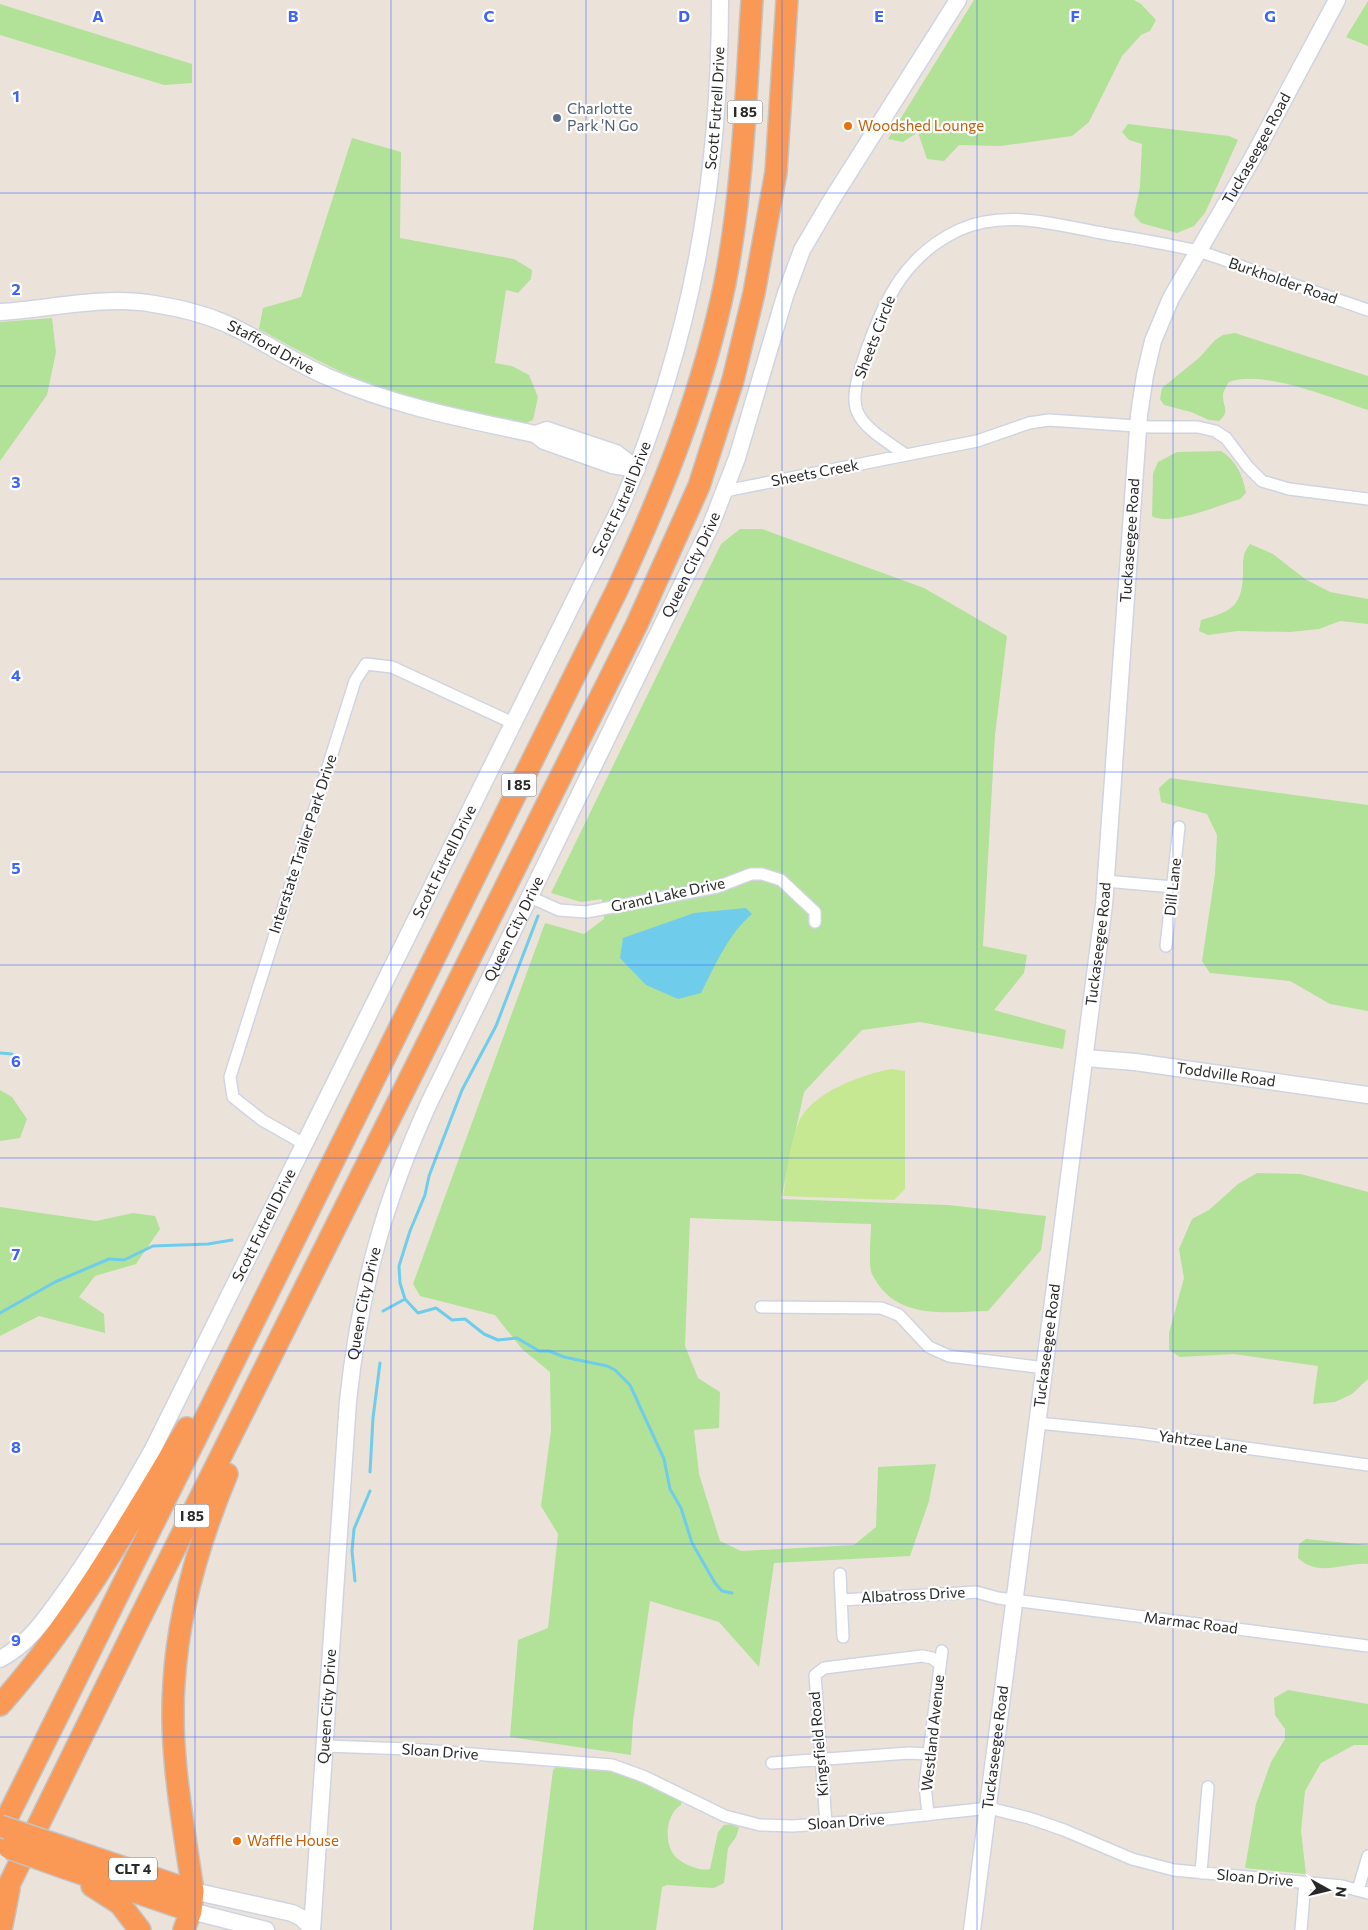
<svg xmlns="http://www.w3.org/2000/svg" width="1368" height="1930" font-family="Commissioner,sans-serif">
<rect width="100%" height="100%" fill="#ebe3da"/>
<path fill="#b2e198" d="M974 0H1134L1141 4 1156 20 1150 31 1141 35 1122 56 1089 122 1072 136 1001 146 959 145 944 161 927 159 918 132 903 142 888 139Z
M1368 1V46L1346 37Z
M0 4 192 64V83L164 85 0 35Z
M1128 124 1229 136 1238 140 1205 213 1194 226 1177 233 1141 223 1134 215 1140 187 1142 144 1129 140 1122 132Z
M352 138 401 152 400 238 514 259 532 270 531 279 518 293 506 290 495 363 512 366 529 375 538 397 533 420 526 423C460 413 393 396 333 368 308 356 283 342 259 329L263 308 301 297Z
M52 318 56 352 47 395 0 461V322Z
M1235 333 1368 376V410C1333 399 1264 369 1229 382 1227 385 1224 390 1223 394 1222 406 1231 411 1219 421L1209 420 1191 412 1164 405 1160 399 1162 388 1200 357 1215 340 1223 335Z
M1221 451C1236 460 1243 476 1246 493L1240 499C1220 505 1168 527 1152 516L1153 474 1158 462 1177 452Z
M740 529H762L924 588 1007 636 995 735 983 946 1027 955 1024 973 994 1010 1066 1030 1063 1049 920 1022 862 1030 804 1092 781 1199 948 1205 1046 1216 1041 1250 988 1311C945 1312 895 1321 872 1274 868 1265 871 1236 871 1224L690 1218 685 1346 698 1378 720 1392 719 1428 694 1430 699 1474 720 1541 741 1551 854 1545 876 1527 878 1467 936 1464 929 1501 910 1556 774 1563 759 1667 719 1622 650 1601 633 1721 631 1755 510 1737 518 1640 548 1628 558 1534 541 1506 551 1430 550 1372 522 1349 495 1315 420 1296 413 1284 545 923 584 934 604 919 602 899 581 902 551 893 721 544Z
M1250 544 1273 554 1305 579 1330 592 1368 599V624L1340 621 1319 629 1290 632 1238 631 1208 635 1199 631 1201 620C1234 611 1243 605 1243 569 1243 558 1243 553 1250 544Z
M1170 778 1368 805V1011L1330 1004 1290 981 1210 973 1202 961 1215 874 1217 835 1207 814 1161 802 1159 788Z
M0 1090 12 1097 27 1119 20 1138 0 1141Z
M1257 1173 1301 1174 1368 1192V1379L1352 1394 1335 1402 1313 1404 1318 1366 1234 1354 1180 1357 1169 1350V1333L1184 1278 1179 1249 1192 1219 1209 1210 1238 1184Z
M0 1207 96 1221 133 1213 155 1216 160 1229 136 1264 95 1276 79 1297 104 1314 105 1333 39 1316 0 1336Z
M1306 1539 1368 1545V1564C1343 1562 1320 1578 1298 1558L1299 1544Z
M1288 1690 1368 1704V1745H1354L1321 1763 1305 1791 1301 1831 1306 1874 1245 1868 1256 1804 1271 1762 1285 1739V1729L1275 1715 1274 1698Z
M557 1766 596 1767 628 1773 681 1800V1805C667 1813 664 1838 672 1852 677 1862 699 1872 710 1869L718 1832 724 1825 732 1824 739 1828 736 1837 728 1848 724 1883 714 1888 667 1885 662 1887 656 1930H533L553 1770Z"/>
<path fill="#c6e893" d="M892 1069 905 1071V1189L894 1200 783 1196C787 1173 789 1146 798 1124 809 1093 863 1074 892 1069Z"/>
<path fill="#6fcdeb" d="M746 908 752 914C728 934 715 966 701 993L678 999 646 985 620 958 623 938 694 913Z"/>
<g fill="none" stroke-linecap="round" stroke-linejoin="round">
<path stroke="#6fcdeb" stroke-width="3" d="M538 916 496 1026 462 1090 429 1176 425 1195 410 1231 399 1266 400 1283 405 1299 418 1313 436 1308 452 1320 465 1319 484 1334 498 1340 517 1338 539 1351H549L564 1357 607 1366 615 1370 630 1385 664 1459 670 1489 681 1508 692 1543 715 1583 722 1591 732 1593
M0 1053 12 1054
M383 1311 405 1299
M0 1313 55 1282 109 1259 124 1260 153 1246 208 1244 232 1240
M370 1472 373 1418 380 1363
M355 1581 352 1551 354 1529 370 1491"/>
<g stroke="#d0d4e1" stroke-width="14">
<path id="street" d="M1368 310C1330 297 1292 284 1254 271 1235 264 1216 256 1197 251 1164 243 1130 238 1096 232 1051 223 1003 210 959 230 907 254 885 298 867 349 844 414 852 418 906 455L977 441 1029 423 1049 420 1150 427H1198L1215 431 1226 438 1248 467 1262 481 1289 489 1368 499
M725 491 906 455
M1105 881 1173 887
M530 897 559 910 586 912 717 887 751 874H762L781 880 815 912V922
M1166 946 1179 827
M306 1145 262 1120 233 1097 230 1077 355 681 366 664 392 667 515 724
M761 1307 881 1308 899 1315 929 1347 949 1356 1045 1368
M1038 1423 1138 1433 1368 1465
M840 1574 843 1637
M841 1600 976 1592 998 1598 1368 1646
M325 1746 410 1749 612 1765 645 1777 725 1816 760 1825 793 1826 887 1819 989 1808 1029 1818 1064 1830 1132 1859 1174 1870 1342 1886 1368 1893
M772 1763 909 1753 929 1754
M928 1815 925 1784 942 1651
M826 1823 815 1675 824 1668 922 1656 932 1658 940 1664
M1201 1873 1208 1787
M1358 1890 1368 1856
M1301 1930 1305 1882"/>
</g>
<g stroke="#d0d4e1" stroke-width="19">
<g id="secondary">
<path id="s1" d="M0 312C51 309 103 295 154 304 180 308 204 314 227 324 262 340 293 362 328 377 395 406 464 419 535 434"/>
<path d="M547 430 616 453 637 469 612 465 544 441 535 434Z"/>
<path id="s2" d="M1085 1058 1135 1062 1368 1095"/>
<path id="s3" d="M0 1659C27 1645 44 1621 61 1597 95 1551 124 1501 152 1451L621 506C692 340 720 180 720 0"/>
<path d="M193 1891 292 1913 302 1918 312 1929"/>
<path d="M191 1911 266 1930"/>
<path id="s4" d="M312 1930 348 1401C360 1290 383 1203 430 1101L711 525 737 458 785 296 802 250 829 204 958 0"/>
<path id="s5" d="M972 1930 1104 905 1139 415 1145 375 1153 341 1171 298 1252 159 1337 0"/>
</g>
</g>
<g stroke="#c3c3c3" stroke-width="24">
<path id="highway" d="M0 1705C74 1622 130 1523 187 1428
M0 1832 617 590C663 491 703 391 725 283 743 190 746 94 752 0
M72 1850 193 1891
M65 1868 191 1911
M92 1886 120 1904 140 1930
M0 1903 138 1622 637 624 699 486 733 380 754 293 776 172 787 0
M1 1930 9 1889
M184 1930 191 1911 193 1891C183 1822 169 1752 174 1683 178 1612 200 1539 227 1474"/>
</g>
<use href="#street" stroke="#fff" stroke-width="11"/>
<use href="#secondary" stroke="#fff" stroke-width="16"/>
<use href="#highway" stroke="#fa9956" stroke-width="21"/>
<g stroke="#c3c3c3" stroke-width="24" stroke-linecap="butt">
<path id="highway-bridge" d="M0 1826 72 1850
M9 1848 65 1868"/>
</g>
<use href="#highway-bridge" stroke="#fa9956" stroke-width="21"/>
</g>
<path fill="none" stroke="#3d64f5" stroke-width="1" stroke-opacity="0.55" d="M195 0V1930M391 0V1930M586 0V1930M782 0V1930M977 0V1930M1173 0V1930M0 193H1368M0 386H1368M0 579H1368M0 772H1368M0 965H1368M0 1158H1368M0 1351H1368M0 1544H1368M0 1737H1368"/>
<circle fill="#5c6f8a" stroke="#fff" stroke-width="2" cx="557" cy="118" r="5"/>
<g fill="#e8710a" stroke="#fff" stroke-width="2">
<circle cx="848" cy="126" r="5"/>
<circle cx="237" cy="1841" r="5"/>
</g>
<g text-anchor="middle" stroke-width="4.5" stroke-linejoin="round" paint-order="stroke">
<g fill="#fff" stroke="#696969" stroke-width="1">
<rect x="727.5" y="100.5" width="35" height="23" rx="4"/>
<rect x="501.5" y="773.5" width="35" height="23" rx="4"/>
<rect x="174.5" y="1504.5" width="35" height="23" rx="4"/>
<rect x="109" y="1857.5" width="48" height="23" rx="4"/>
</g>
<g font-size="14" font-weight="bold" fill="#292929">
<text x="745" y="117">I 85</text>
<text x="519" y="790">I 85</text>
<text x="192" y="1521">I 85</text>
<text x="133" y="1874">CLT 4</text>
</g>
<g font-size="15" fill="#292929" stroke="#fff">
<text dy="5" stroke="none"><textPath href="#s3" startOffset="1726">Scott Futrell Drive</textPath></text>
<text dy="5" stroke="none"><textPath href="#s5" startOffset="1819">Tuckaseegee Road</textPath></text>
<text transform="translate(1283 281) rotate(19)" y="5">Burkholder Road</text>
<text transform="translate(875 337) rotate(-69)" y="5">Sheets Circle</text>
<text dy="5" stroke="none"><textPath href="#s1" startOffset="280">Stafford Drive</textPath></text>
<text transform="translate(815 473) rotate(-11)" y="5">Sheets Creek</text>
<text dy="5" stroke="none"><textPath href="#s3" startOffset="1322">Scott Futrell Drive</textPath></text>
<text dy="5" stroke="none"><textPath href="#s5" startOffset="1399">Tuckaseegee Road</textPath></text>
<text dy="5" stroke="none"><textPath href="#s4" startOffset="1439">Queen City Drive</textPath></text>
<text transform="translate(303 844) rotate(-72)" y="5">Interstate Trailer Park Drive</text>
<text dy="5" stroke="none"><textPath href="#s3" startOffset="918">Scott Futrell Drive</textPath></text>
<text transform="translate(1173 887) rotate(-84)" y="5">Dill Lane</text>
<text transform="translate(668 895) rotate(-12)" y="5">Grand Lake Drive</text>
<text dy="5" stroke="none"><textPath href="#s4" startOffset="1034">Queen City Drive</textPath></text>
<text dy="5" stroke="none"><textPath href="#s5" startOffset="994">Tuckaseegee Road</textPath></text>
<text dy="5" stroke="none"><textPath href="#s2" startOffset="142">Toddville Road</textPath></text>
<text dy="5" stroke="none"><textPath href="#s3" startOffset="512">Scott Futrell Drive</textPath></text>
<text dy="5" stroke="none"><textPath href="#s4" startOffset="629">Queen City Drive</textPath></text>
<text dy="5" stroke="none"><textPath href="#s5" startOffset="589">Tuckaseegee Road</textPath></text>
<text transform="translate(1203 1442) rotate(8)" y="5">Yahtzee Lane</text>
<text transform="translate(913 1595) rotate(-3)" y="5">Albatross Drive</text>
<text transform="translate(1191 1623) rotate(7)" y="5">Marmac Road</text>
<text dy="5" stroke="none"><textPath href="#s4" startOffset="224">Queen City Drive</textPath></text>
<text transform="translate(933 1733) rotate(-84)" y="5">Westland Avenue</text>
<text transform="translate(819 1744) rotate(-95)" y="5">Kingsfield Road</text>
<text dy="5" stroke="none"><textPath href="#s5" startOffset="184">Tuckaseegee Road</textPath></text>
<text transform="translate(440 1752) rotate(4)" y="5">Sloan Drive</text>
<text transform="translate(846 1822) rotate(-4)" y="5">Sloan Drive</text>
<text transform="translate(1255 1878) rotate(5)" y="5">Sloan Drive</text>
</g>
<g font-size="15" fill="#4e5e75" stroke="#fff" text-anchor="start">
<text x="567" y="114">Charlotte<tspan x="567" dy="17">Park 'N Go</tspan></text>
</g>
<g font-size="15" fill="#c56008" stroke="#fff" text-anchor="start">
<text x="858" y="131">Woodshed Lounge</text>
<text x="247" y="1846">Waffle House</text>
</g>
</g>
<g font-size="16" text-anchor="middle" font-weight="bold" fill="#3d64f5" stroke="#fff" stroke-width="4.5" stroke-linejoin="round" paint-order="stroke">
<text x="98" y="22">A</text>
<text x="293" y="22">B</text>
<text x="489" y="22">C</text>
<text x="684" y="22">D</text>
<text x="879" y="22">E</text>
<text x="1075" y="22">F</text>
<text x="1270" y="22">G</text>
<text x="16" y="102">1</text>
<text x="16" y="295">2</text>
<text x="16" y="488">3</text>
<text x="16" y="681">4</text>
<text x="16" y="874">5</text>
<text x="16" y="1067">6</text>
<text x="16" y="1260">7</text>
<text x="16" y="1453">8</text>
<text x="16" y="1646">9</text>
</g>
<g transform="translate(1328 1890) rotate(98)" stroke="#ffffff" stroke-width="4" paint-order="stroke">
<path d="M0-4L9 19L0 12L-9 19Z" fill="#292929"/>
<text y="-8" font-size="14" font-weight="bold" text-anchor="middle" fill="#292929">N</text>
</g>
</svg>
